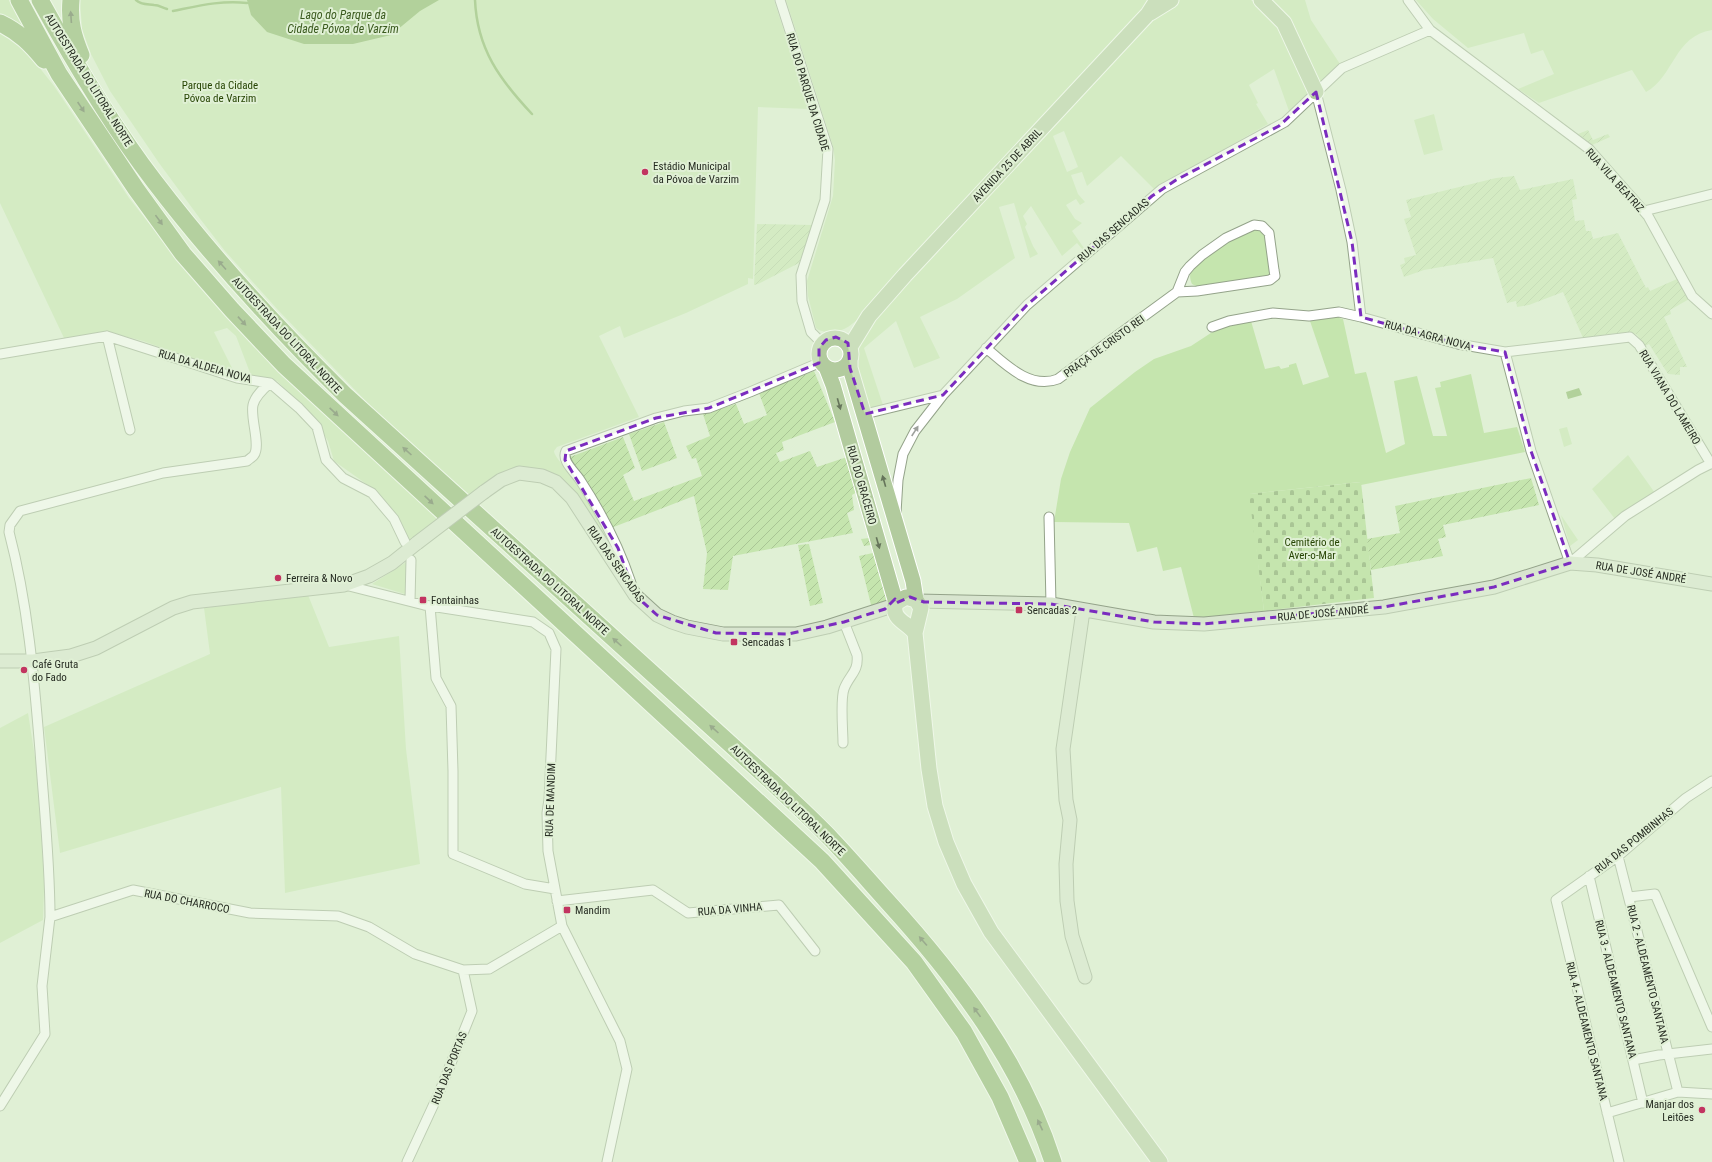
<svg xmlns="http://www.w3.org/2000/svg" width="1712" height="1162" font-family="'Roboto Condensed',sans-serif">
<defs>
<pattern id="cemetery-stones" width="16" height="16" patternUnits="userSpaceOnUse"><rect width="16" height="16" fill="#c5e5ae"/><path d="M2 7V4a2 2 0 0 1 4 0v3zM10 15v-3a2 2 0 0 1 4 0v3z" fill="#a9c595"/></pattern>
<pattern id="garden-furrows" width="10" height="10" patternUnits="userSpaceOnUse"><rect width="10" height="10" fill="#c5e5ae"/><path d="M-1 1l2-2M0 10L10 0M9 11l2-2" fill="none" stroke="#a9c595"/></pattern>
</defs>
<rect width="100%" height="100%" fill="#e0f0d5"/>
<path fill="#c5e5ae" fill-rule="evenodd" d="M0 0H9L25 31 0 19Z
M80 0H774L809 109 758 107 753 279 748 278V284L686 313 624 338 620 326 599 336 639 417 557 447 554 451C554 457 571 474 576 481 593 506 606 535 620 562L561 478C529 454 495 478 467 496L383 419 278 310 225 251 201 220 159 163 110 91 91 54 82 29Z
M786 0H1151L865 313C852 324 845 333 827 332 822 331 819 331 816 328L808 296 807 281 833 196 835 160 833 146Z
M1176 0H1251L1280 25 1311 92 1289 111 1274 69 1249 85 1258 103 1256 104 1268 124 1154 189 1121 156 1087 186 1082 172 1071 175 1078 194 1085 202 1080 205 1076 199 1066 205 1075 219 1082 223 1072 231 1084 248 1083 250 1077 243 1062 256 1031 206 1023 216 1027 224 1025 227 1033 246 1038 254 1030 258 1014 203 999 207 1015 258 957 299 920 317 940 358 914 368 896 321 864 348 883 405 866 409C864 398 854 373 855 364 856 352 859 341 863 331L1166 7ZM1064 131 1078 167 1067 172 1053 136Z
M1270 0H1305L1311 20 1340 64 1317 86 1288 16Z
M1416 0H1712V30C1674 36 1674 77 1646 92L1632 70 1539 103 1518 89 1554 74 1543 50 1531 54 1524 33 1468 48 1433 19Z
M0 30 20 43 54 86 129 198 162 240 438 519 410 544 402 524 372 488 334 461 328 441 314 418 277 381 252 378 236 336 227 328 214 332 235 374 143 341 116 334 108 333 64 338 0 203Z
M1434 114 1443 150 1424 155 1414 120Z
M1256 229 1261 231 1265 236 1271 270 1267 277 1198 287 1192 284C1190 280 1189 274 1192 270 1202 256 1240 232 1256 229Z
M1339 315V318L1343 319 1355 374 1366 372 1368 379 1386 453 1405 444 1394 381 1417 376 1433 436H1447L1435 388 1441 387 1440 382 1471 374 1484 433 1517 427 1525 452 1361 485 1360 482 1250 494 1264 611 1208 618H1194L1181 567 1163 571 1157 547 1137 552 1129 523 1054 522 1061 479 1070 452 1090 408 1135 372 1154 359 1191 346 1217 329 1251 321 1265 369 1279 366 1281 369 1289 367V365L1296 363 1303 385 1329 377 1310 321Z
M1567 427 1572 444 1564 447 1559 429Z
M1628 455 1655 493 1615 519 1592 489Z
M1561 515 1578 540 1570 546Z
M408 561V595L372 584Z
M308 595 329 647 399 636 406 749 420 864 285 893 281 787 60 853 44 727 210 654 204 608Z
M28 713 46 827 43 920 0 943V728Z"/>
<path fill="url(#cemetery-stones)" d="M1361 482 1374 598 1264 611 1249 494Z"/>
<path fill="url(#garden-furrows)" d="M1588 130 1593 140 1608 134 1610 137 1592 145 1578 134Z
M1514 176 1520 190 1573 179 1577 199 1572 200 1575 221 1584 220 1586 231H1591L1593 239 1618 233 1646 288 1648 287 1650 291 1677 279 1691 298 1670 310 1671 314 1664 317 1687 367H1680V375L1668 374 1649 344 1643 347C1642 343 1640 338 1637 335 1630 329 1593 337 1583 338L1563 292 1529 305 1517 307 1516 301 1507 303 1493 258 1424 270 1404 277 1400 265 1405 263 1404 258 1416 255 1404 219 1411 217 1406 200 1496 178Z
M757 224 813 225 799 263 758 284 754 285Z
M814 371 835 422 782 442 784 450 776 453 780 462 810 451 817 467 847 457 857 492 852 495 854 510 847 513 853 533 733 556 728 590 703 589 707 553 694 496 611 528 570 457 623 437 635 468 623 475 634 501 702 476 696 458 692 459 686 446 710 436 703 414 736 404 744 424 767 415 759 393Z
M664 422 677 458 642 471 629 434Z
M1531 478 1539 505 1443 525 1446 537 1438 539 1443 556 1371 570 1367 539 1400 533 1395 506Z
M869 538 888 599 886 603 872 609 859 556 873 553 871 545 864 546 861 539Z
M809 544 823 603 810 606 798 545Z"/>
<path fill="#7bab54" d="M247 0H439L420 11 391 35 353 44H304L267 32 251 15Z
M1579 388 1582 395 1568 399 1566 392Z"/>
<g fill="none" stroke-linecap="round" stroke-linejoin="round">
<path stroke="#7bab54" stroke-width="2.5" d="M136 0C141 5 148 4 154 5 159 5 163 8 167 9
M475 0C477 49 500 80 532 114
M173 11C198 6 221 0 247 3"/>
<g stroke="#94a38a" stroke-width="11">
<path id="street" d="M780 0 828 149 825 200 801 275 802 301 811 332 822 343
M1408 0 1430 30 1589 149 1648 216 1692 296 1712 314
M1316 92 1341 190 1352 242 1361 317 1458 344 1505 352 1630 337 1639 345 1711 464
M1644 211 1712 194
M1212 327 1229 321 1273 313 1309 316 1339 312 1361 317
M107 336 130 430
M986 348C1005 364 1030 390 1058 379L1177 292 1185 272 1190 266 1202 255 1226 238 1254 225 1262 226 1269 233 1274 270 1275 276 1270 280 1197 291 1177 292
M1505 352 1531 451 1570 563 1625 516 1698 470 1712 463
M0 354 107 336 237 378 270 383 299 408 317 427 326 460 343 478 372 493 394 519 405 542
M270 383C263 389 255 396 253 405 250 418 261 445 254 455 253 457 249 459 247 461L163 473 20 511 10 525 9 532C28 604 34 677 40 751 44 807 50 862 50 917L133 890 250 913 338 916 369 927 415 954 463 970 489 969 562 926
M865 414 943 395
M896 513 898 480 903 454 915 431 943 395 1027 305 1162 189 1285 122 1342 68 1430 30
M1049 517 1051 604
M631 583C619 547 601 512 580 480 575 472 561 461 566 451L656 418 684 411 709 408 750 392 821 362
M345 585 424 605 533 622 549 633 556 649 549 799 547 813 548 851 562 926 620 1041 627 1069 607 1162
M410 601 411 560
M430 606 436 678 451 706 453 771V854L525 884 555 889
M843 743C843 730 840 700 844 689 849 675 859 672 857 655L844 622
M1618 856 1678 1092
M1589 876 1643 1103
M1629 897 1655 894 1712 1027
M557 901 653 890 688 913 779 905 815 951
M1633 1060 1659 1055 1712 1049
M0 1106 45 1034 42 986 50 917
M1607 1113 1678 1092 1712 1094
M407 1162 439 1093 472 1011 463 970
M1619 1162 1556 900 1618 856 1686 798 1712 781"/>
</g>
<g stroke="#94a38a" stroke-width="15">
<path id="secondary" d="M484 492 501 480 519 473 542 476 556 482 572 498 635 595 657 615 672 622 687 627 723 634H796L827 627 895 605
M918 601 1051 604 1154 622 1204 624 1384 607 1494 587 1570 563 1597 565 1712 584
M1083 611 1063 749 1066 800 1070 820 1066 864 1067 901 1072 936 1085 977
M0 661H33L71 656 96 648 173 608 192 602 344 585 369 576 392 563 417 543"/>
</g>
<g stroke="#fff" stroke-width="17">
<path id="primary" d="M1261 0 1284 23 1316 92
M1150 13 1171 0
M819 354a16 16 0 1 1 32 0a16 16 0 1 1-32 0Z
M850 347 869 316 905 275 1148 14 1157 0
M850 359V368L913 581 916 600
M826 367 833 385 896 603
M915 633C907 622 890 619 896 603L906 597 916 600 921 608 915 633 929 769 935 806 946 842 964 884 991 932 1160 1162"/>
</g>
<g stroke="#fff" stroke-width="19">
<path id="highway" d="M19 0 59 74 136 189 183 254 232 310 284 365 822 861 914 962 964 1032 1000 1097 1028 1162
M40 0C74 62 111 125 154 181 212 257 277 328 345 395L771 781C792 801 813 820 832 840 851 860 869 881 887 901 957 978 1021 1062 1053 1162
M71 0C69 21 73 36 81 55
M0 23C19 32 31 44 44 60"/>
</g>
<use href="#street" stroke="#fff" stroke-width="9"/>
<use href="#secondary" stroke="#d8e5cf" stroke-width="13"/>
<use href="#primary" stroke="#b2cb9e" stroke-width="15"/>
<use href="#highway" stroke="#7ea85e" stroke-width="17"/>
<g stroke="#94a38a" stroke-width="15" stroke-linecap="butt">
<path id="secondary-bridge" d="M417 543 484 492"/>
</g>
<use href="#secondary-bridge" stroke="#d8e5cf" stroke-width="13"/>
</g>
<defs><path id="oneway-solid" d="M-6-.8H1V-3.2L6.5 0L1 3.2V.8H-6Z"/></defs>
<g fill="#455737">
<use href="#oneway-solid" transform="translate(71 17) rotate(-94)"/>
<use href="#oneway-solid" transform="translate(81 107) rotate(56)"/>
<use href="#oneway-solid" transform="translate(159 220) rotate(54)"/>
<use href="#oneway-solid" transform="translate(222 265) rotate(-132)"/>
<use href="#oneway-solid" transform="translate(242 321) rotate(47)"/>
<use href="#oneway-solid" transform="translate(334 412) rotate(43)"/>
<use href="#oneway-solid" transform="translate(407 451) rotate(-138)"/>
<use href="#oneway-solid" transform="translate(429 500) rotate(43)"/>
<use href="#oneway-solid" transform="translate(617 642) rotate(-138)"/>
<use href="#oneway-solid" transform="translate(714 729) rotate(-138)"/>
<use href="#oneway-solid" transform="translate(923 941) rotate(-131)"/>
<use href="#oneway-solid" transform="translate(977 1012) rotate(-126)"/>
<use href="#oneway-solid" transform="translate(1040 1125) rotate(-115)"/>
</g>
<g fill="#65745a">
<use href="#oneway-solid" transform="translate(839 404) rotate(74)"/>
<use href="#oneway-solid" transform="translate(884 481) rotate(-106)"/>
<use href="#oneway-solid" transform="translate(878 543) rotate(74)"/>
</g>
<use fill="#9da09c" href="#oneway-solid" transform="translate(915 431) rotate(-57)"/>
<path d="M0 0H1712V1162H0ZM1316 92 1352 242 1361 317 1458 344 1505 352 1531 451 1570 563 1494 587 1384 607 1204 624 1154 622 1051 604 924 602 910 597 896 603 895 599 885 609 844 622 788 634 716 633 657 615 635 595 618 548 565 460 566 451 656 418 709 408 819 363V348L826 340 836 337 848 343 850 368 865 414 943 395 1027 305 1152 196 1176 180 1279 126Z" fill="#e0f0d5" fill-opacity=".55" fill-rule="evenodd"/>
<path fill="none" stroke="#7b2cbf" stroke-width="3" stroke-dasharray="8 5" stroke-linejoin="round" d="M1316 92 1352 242 1361 317 1458 344 1505 352 1531 451 1570 563 1494 587 1384 607 1204 624 1154 622 1051 604 924 602 910 597 896 603 895 599 885 609 844 622 788 634 716 633 657 615 635 595 618 548 565 460 566 451 656 418 709 408 819 363V348L826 340 836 337 848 343 850 368 865 414 943 395 1027 305 1152 196 1176 180 1279 126Z"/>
<g fill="#c23460" stroke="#e0f0d5" stroke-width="1.5">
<circle cx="645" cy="172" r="4"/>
<circle cx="278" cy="578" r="4"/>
<rect x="419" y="596" width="8" height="8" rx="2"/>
<rect x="1015" y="606" width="8" height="8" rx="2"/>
<rect x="730" y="638" width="8" height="8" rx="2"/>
<circle cx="24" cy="670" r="4"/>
<rect x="563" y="906" width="8" height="8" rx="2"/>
<circle cx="1702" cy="1110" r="4"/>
</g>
<g text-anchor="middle" stroke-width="4" stroke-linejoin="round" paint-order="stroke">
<g font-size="11" fill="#262c22" stroke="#e0f0d5">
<text transform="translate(89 80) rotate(58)" y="4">AUTOESTRADA DO LITORAL NORTE</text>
<text transform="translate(808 92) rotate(73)" y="4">RUA DO PARQUE DA CIDADE</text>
<text transform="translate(1007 165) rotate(-47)" y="4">AVENIDA 25 DE ABRIL</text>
<text transform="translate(1615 180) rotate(48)" y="4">RUA VILA BEATRIZ</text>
<text transform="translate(1113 230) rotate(-41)" y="4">RUA DAS SENCADAS</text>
<text transform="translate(287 335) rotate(47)" y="4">AUTOESTRADA DO LITORAL NORTE</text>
<text transform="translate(1428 335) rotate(15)" y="4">RUA DA AGRA NOVA</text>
<text transform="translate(1104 346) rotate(-36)" y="4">PRAÇA DE CRISTO REI</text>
<text transform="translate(205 366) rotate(16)" y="4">RUA DA ALDEIA NOVA</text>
<text transform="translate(1670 397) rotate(59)" y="4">RUA VIANA DO LAMEIRO</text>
<text transform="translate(862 485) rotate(74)" y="4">RUA DO GRACEIRO</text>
<text transform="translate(616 564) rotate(55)" y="4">RUA DAS SENCADAS</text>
<text transform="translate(1641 572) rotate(9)" y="4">RUA DE JOSÉ ANDRÉ</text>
<text transform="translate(550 581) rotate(42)" y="4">AUTOESTRADA DO LITORAL NORTE</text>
<text transform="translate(1323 613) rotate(-5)" y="4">RUA DE JOSÉ ANDRÉ</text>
<text transform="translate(550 800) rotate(-88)" y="4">RUA DE MANDIM</text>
<text transform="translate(788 800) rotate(44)" y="4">AUTOESTRADA DO LITORAL NORTE</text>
<text transform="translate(1634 840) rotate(-39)" y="4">RUA DAS POMBINHAS</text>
<text transform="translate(187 901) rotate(11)" y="4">RUA DO CHARROCO</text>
<text transform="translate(730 909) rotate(-5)" y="4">RUA DA VINHA</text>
<text transform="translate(1648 974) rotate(76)" y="4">RUA 2 - ALDEAMENTO SANTANA</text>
<text transform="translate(1616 989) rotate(76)" y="4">RUA 3 - ALDEAMENTO SANTANA</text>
<text transform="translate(1587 1031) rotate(76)" y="4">RUA 4 - ALDEAMENTO SANTANA</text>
<text transform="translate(449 1068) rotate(-68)" y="4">RUA DAS PORTAS</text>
</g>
<g font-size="11" fill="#264403" stroke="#e0f0d5">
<text x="220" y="89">Parque da Cidade<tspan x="220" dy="13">Póvoa de Varzim</tspan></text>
<text x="1312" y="546">Cemitério de<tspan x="1312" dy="13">Aver-o-Mar</tspan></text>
</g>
<g font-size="11" fill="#262c22" stroke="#e0f0d5" text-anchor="start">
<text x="653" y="170">Estádio Municipal<tspan x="653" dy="13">da Póvoa de Varzim</tspan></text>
<text x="286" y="582">Ferreira &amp; Novo</text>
<text x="431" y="604">Fontainhas</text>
<text x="1027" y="614">Sencadas 2</text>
<text x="742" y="646">Sencadas 1</text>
<text x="32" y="668">Café Gruta<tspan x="32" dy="13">do Fado</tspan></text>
<text x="575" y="914">Mandim</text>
<text x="1694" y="1108" text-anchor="end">Manjar dos<tspan x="1694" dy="13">Leitões</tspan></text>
</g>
<g font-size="12" font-style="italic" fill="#3a5a1e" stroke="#e0f0d5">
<text x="343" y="19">Lago do Parque da<tspan x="343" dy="14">Cidade Póvoa de Varzim</tspan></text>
</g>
</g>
</svg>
